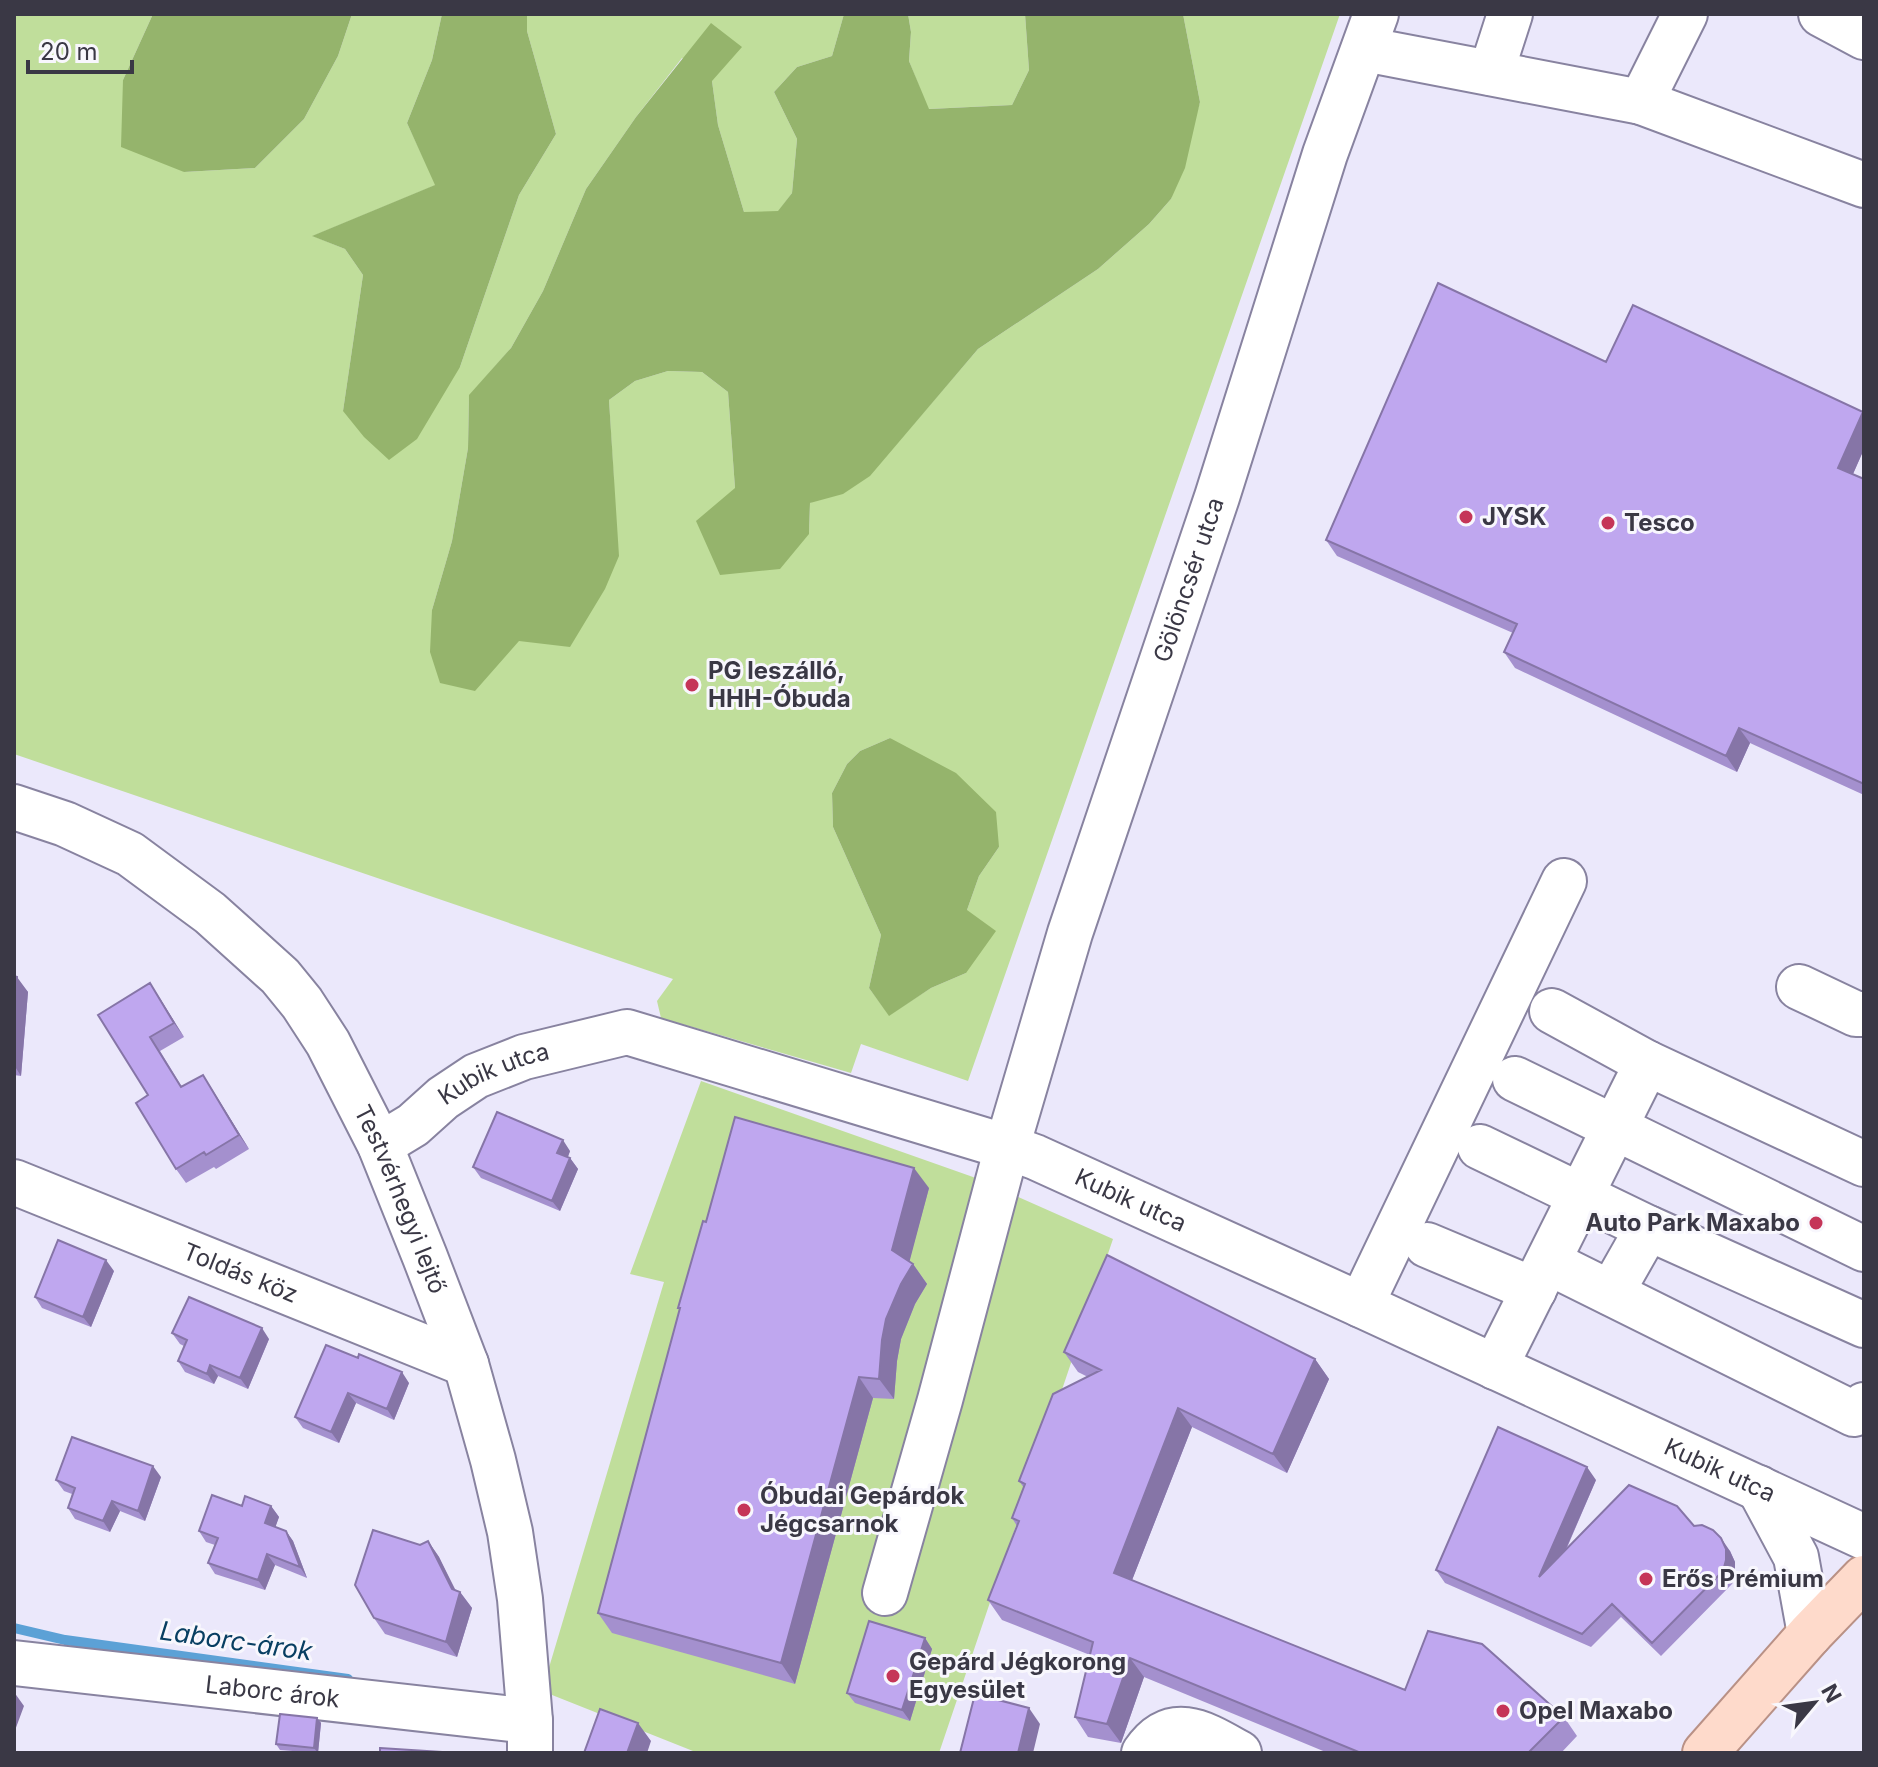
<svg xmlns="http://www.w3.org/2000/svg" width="1878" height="1767" font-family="Inter,sans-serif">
<rect width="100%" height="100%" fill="#ebe8fb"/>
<path fill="#c0de9b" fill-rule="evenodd" d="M14 14H153L123 80 184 172 255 168 304 119 338 56 352 14H442L432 60 407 123 436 185 313 236 345 249 363 275 343 411 460 367 519 195 556 134 527 31V14H844L832 56 797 67 774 92 797 139 792 193 778 212H744L718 125 712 81 682 58 636 117 586 189 543 291 511 348 469 396 468 448 452 541 432 610 614 484 609 400 635 381 668 371 702 372 728 392 735 488 809 534 810 503 881 462 978 349 1098 269 1149 224 1171 199 1200 102 1183 14H1340L968 1081 861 1044 851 1073 661 1018 657 1001 673 979 14 754ZM890 738 999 847 979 876 967 910 966 973 931 988 889 1015 869 988 881 935 833 827 832 793 847 764 860 751Z
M908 14H1025L1029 70 1012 105 928 109 909 61 911 32Z
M701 1081 973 1177 1113 1239 939 1753H698L542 1691 664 1282 630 1274Z"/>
<path fill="#95b46c" d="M153 14H352L338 56 304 119 255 168 184 172 121 147 123 80Z
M442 14H527V31L556 134 519 195 460 367 417 439 389 460 364 437 343 411 363 275 345 249 312 236 435 185 407 123 432 60Z
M844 14H908L911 32 909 61 929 109 1012 105 1029 70 1025 14H1183L1200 102 1185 168 1171 199 1149 224 1098 269 978 349 870 476 843 494 810 503 809 534 780 569 720 575 696 521 735 488 728 392 702 372 668 371 635 381 609 400 619 556 605 589 570 647 519 641 475 691 440 683 430 652 432 610 452 541 468 448 469 395 511 348 543 291 586 189 636 117 711 23 742 47 712 81 718 125 744 212 778 211 792 193 797 139 774 92 797 67 832 56Z
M890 738 956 773 996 812 999 847 979 876 967 910 996 931 966 973 931 988 889 1016 869 988 881 935 833 827 832 793 847 764 860 751Z"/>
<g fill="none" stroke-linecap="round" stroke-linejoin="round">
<path stroke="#5ca1d6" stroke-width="10" d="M14 1628 65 1640 348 1679"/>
<g stroke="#8883a0" stroke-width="48">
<g id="minor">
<path d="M1685 14 1641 102 1864 185"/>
<path d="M1821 14 1864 37"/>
<path d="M1364 49 1641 102"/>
<path d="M1491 73 1510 14"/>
<path id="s1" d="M14 807 65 824 130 854 210 913 280 976 302 1003 328 1043 380 1145 425 1257 466 1364 493 1460 510 1532 520 1599 530 1721V1753"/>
<path d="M1799 987 1856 1014H1864"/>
<path d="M1552 1011 1647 1063 1864 1164"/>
<path d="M1515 1079 1864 1249"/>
<path id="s2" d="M380 1145 413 1125 443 1098 476 1076 524 1057 627 1032 1007 1147 1035 1157 1361 1305 1864 1537"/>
<path d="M1480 1147 1648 1228 1864 1325"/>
<path id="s3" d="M14 1182 466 1364"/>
<path d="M1427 1245 1534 1290"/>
<path d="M1548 1262 1854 1414 1864 1405"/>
<path d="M1611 1293 1648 1228"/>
<path d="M1361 1305 1564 881"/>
<path d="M1495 1367 1647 1063"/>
<path d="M1759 1488 1796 1557 1810 1634"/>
<path id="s4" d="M885 1593 940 1400 1007 1147 1070 933 1217 497 1325 154 1376 14"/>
<path id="s5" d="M14 1663 530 1721"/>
<path d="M1144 1753C1172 1712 1205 1734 1239 1753"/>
</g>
</g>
<g stroke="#b99186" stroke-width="48">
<path id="major" d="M1705 1753 1810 1634 1864 1578"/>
</g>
<use href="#minor" stroke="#fff" stroke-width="44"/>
<use href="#major" stroke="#fedacb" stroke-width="44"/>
</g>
<path fill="#a490ce" d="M1606 362 1863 412 1864 414V449L1853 474 1864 479V795L1750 743 1737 772 1515 668 1504 652 1513 633 1337 556 1326 540Z
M14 976 28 992 21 1076 14 1075Z
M159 997 184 1037 160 1051 182 1087 203 1075 249 1149 216 1169 214 1167 186 1183 176 1169 148 1095 98 1015Z
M570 1151 568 1157 570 1158 578 1169 560 1211 481 1178 473 1167Z
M929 1188 909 1261 913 1264 927 1284 915 1304 901 1339 897 1361 894 1399 873 1398 795 1684 612 1633 598 1613 680 1310 678 1308Z
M114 1271 91 1327 42 1308 35 1297Z
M172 1333 269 1339 248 1389 218 1376 214 1384 185 1372 178 1361 184 1346 180 1344Z
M326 1345 409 1383 394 1420 356 1403 339 1443 303 1428 295 1417Z
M1064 1352 1315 1359 1329 1379 1287 1473 1192 1427 1132 1580 1405 1690 1564 1717 1577 1736 1561 1753H1328L1144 1677 1121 1743 1088 1737 1075 1717 1090 1655 1002 1620 988 1600 1017 1526 1012 1518 1024 1488 1019 1481 1088 1377 1078 1372Z
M161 1477 145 1521 120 1511 110 1532 75 1519 68 1508 72 1494 64 1491 56 1480Z
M1596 1480 1566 1550 1694 1526 1730 1551 1735 1562V1573L1732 1584 1661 1656 1621 1617 1591 1647 1445 1583 1436 1570Z
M242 1506H271L279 1517 275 1527 286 1531 293 1541 307 1578 275 1565 265 1590 215 1574 208 1563 215 1545 206 1542 199 1531Z
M428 1541 439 1557 455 1591 460 1592 472 1608 457 1657 385 1634 374 1618 420 1545Z
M925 1638 932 1649 910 1721 855 1703 847 1693Z
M317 1718 321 1723 318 1753 280 1750 276 1744Z"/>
<path fill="#8675a7" d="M1863 412 1864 414V449L1849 483 1838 468Z
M1739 728 1750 743 1737 772 1726 756Z
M17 977 28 992 21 1076 14 1065V1016Z
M150 983 159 997 184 1037 174 1023Z
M203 1075 212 1089 249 1149 239 1135Z
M563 1140 570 1151 565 1164 557 1153Z
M570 1158 578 1169 560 1211 552 1201Z
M914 1168 929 1188 907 1271 892 1250Z
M106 1260 114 1271 91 1327 83 1317Z
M913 1264 927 1284 915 1304 901 1339 897 1361 894 1399 879 1379 882 1340 886 1319 901 1284Z
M262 1328 269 1339 248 1389 240 1378Z
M1315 1359 1329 1379 1287 1473 1273 1454Z
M210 1365 218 1376 214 1384 207 1374Z
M402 1372 409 1383 394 1420 387 1409Z
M859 1377 873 1398 795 1684 781 1663Z
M348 1393 356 1403 339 1443 331 1432Z
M1178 1408 1192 1427 1127 1593 1114 1573Z
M153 1466 161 1477 145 1521 138 1511Z
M1587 1467 1596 1480 1548 1590 1539 1577Z
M112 1501 120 1511 110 1532 103 1521Z
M271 1506 279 1517 273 1534 265 1523Z
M286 1531 293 1541 307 1578 300 1567Z
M1721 1538 1730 1551 1735 1562V1573L1732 1584 1723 1571Z
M428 1541 439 1557 459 1597 460 1592 472 1608 457 1657 446 1642 452 1589Z
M267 1554 275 1565 265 1590 258 1580Z
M925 1638 932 1649 910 1721 902 1710Z
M1130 1658 1144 1677 1121 1743 1107 1724Z
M14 1692 24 1706 14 1733Z
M1029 1708 1040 1724 1033 1753H1018Z
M317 1718 321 1723 318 1753 314 1748Z
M638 1723 651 1741 647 1753H627Z"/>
<path fill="#bfa7ef" stroke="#8675a7" stroke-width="2" d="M1438 283 1606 362 1633 305 1863 412 1838 468 1864 479V784L1739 728 1726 756 1504 652 1517 624 1326 540Z
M14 976 17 977 14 1016Z
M150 983 174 1023 150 1037 181 1087 203 1075 239 1135 206 1155 204 1152 176 1169 136 1103 148 1095 98 1015Z
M497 1112 563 1140 557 1153 570 1158 552 1201 473 1167Z
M735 1117 914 1168 892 1250 913 1264 901 1284 886 1319 882 1340 879 1379 859 1377 781 1663 598 1613 680 1308H678L703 1221 706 1222Z
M58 1240 106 1260 83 1317 35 1297Z
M1107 1255 1315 1359 1273 1454 1178 1408 1114 1573 1405 1690 1428 1631 1482 1644 1564 1717 1528 1753H1361L1130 1658 1107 1724 1075 1717 1093 1642 988 1600 1019 1521 1012 1518 1025 1484 1019 1481 1053 1394 1101 1370 1064 1352Z
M189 1297 262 1328 240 1378 210 1365 207 1374 178 1361 187 1340 172 1333Z
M326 1345 358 1358 359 1354 402 1372 387 1409 348 1393 331 1432 295 1417Z
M1498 1427 1587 1467 1539 1577 1629 1485 1677 1506 1694 1526 1702 1525 1713 1530 1721 1538 1726 1549V1560L1723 1571 1652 1643 1612 1604 1582 1634 1436 1570Z
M72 1437 153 1466 138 1511 112 1501 103 1521 68 1508 75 1488 56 1480Z
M212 1495 242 1506 245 1496 271 1506 265 1523 286 1531 300 1567 267 1554 258 1580 208 1563 218 1538 199 1531Z
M373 1530 420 1545 428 1541 452 1589 460 1592 446 1642 374 1618 355 1585Z
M869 1621 925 1638 902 1710 847 1693Z
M975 1694 1029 1708 1018 1753H960Z
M600 1709 638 1723 627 1753H584Z
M280 1714 317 1718 314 1748 276 1744Z
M380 1748 458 1753H380Z"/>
<g fill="#c53558" stroke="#f8f7fd" stroke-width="3">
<circle cx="1466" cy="517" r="8"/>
<circle cx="1608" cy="523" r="8"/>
<circle cx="692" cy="685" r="8"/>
<circle cx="1816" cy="1223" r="8"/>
<circle cx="744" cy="1510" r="8"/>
<circle cx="1646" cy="1579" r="8"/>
<circle cx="893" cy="1676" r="8"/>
<circle cx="1503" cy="1711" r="8"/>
</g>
<g text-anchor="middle" stroke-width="6" stroke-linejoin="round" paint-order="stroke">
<g font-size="24" font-weight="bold" fill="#3a3845" stroke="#f8f7fd" text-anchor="start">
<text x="1482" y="525">JYSK</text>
<text x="1624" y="531">Tesco</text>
<text x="708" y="679">PG leszálló,<tspan x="708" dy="28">HHH-Óbuda</tspan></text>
<text x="1800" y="1231" text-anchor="end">Auto Park Maxabo</text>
<text x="760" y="1504">Óbudai Gepárdok<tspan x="760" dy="28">Jégcsarnok</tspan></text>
<text x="1662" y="1587">Erős Prémium</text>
<text x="909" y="1670">Gepárd Jégkorong<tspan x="909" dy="28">Egyesület</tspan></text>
<text x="1519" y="1719">Opel Maxabo</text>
</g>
<g font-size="24" fill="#3a3845" stroke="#f8f7fd">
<text dy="8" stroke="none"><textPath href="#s4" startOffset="1058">Gölöncsér utca</textPath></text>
<text dy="8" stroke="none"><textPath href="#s2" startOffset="136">Kubik utca</textPath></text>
<text dy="8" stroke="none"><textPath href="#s1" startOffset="574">Testvérhegyi lejtő</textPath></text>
<text dy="8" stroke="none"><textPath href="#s2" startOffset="808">Kubik utca</textPath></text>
<text dy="8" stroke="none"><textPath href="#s3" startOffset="244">Toldás köz</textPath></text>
<text dy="8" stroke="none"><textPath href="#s2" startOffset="1456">Kubik utca</textPath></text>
<text dy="8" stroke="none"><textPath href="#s5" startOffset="260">Laborc árok</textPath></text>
</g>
<g font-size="26" font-style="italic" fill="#083f62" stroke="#f8f7fd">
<text transform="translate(236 1641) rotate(8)" y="9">Laborc-árok</text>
</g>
</g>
<rect width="1878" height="1767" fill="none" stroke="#3a3845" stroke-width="32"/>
<g transform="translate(1814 1703) rotate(61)" stroke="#f8f7fd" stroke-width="6" paint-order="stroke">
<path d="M0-6L14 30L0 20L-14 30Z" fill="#3a3845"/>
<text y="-12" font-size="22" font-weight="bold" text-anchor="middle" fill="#3a3845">N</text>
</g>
<path d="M28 60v12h104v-12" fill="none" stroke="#3a3845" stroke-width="4"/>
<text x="40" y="60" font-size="24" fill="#3a3845" stroke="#f8f7fd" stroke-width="6" paint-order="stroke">20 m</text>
</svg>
